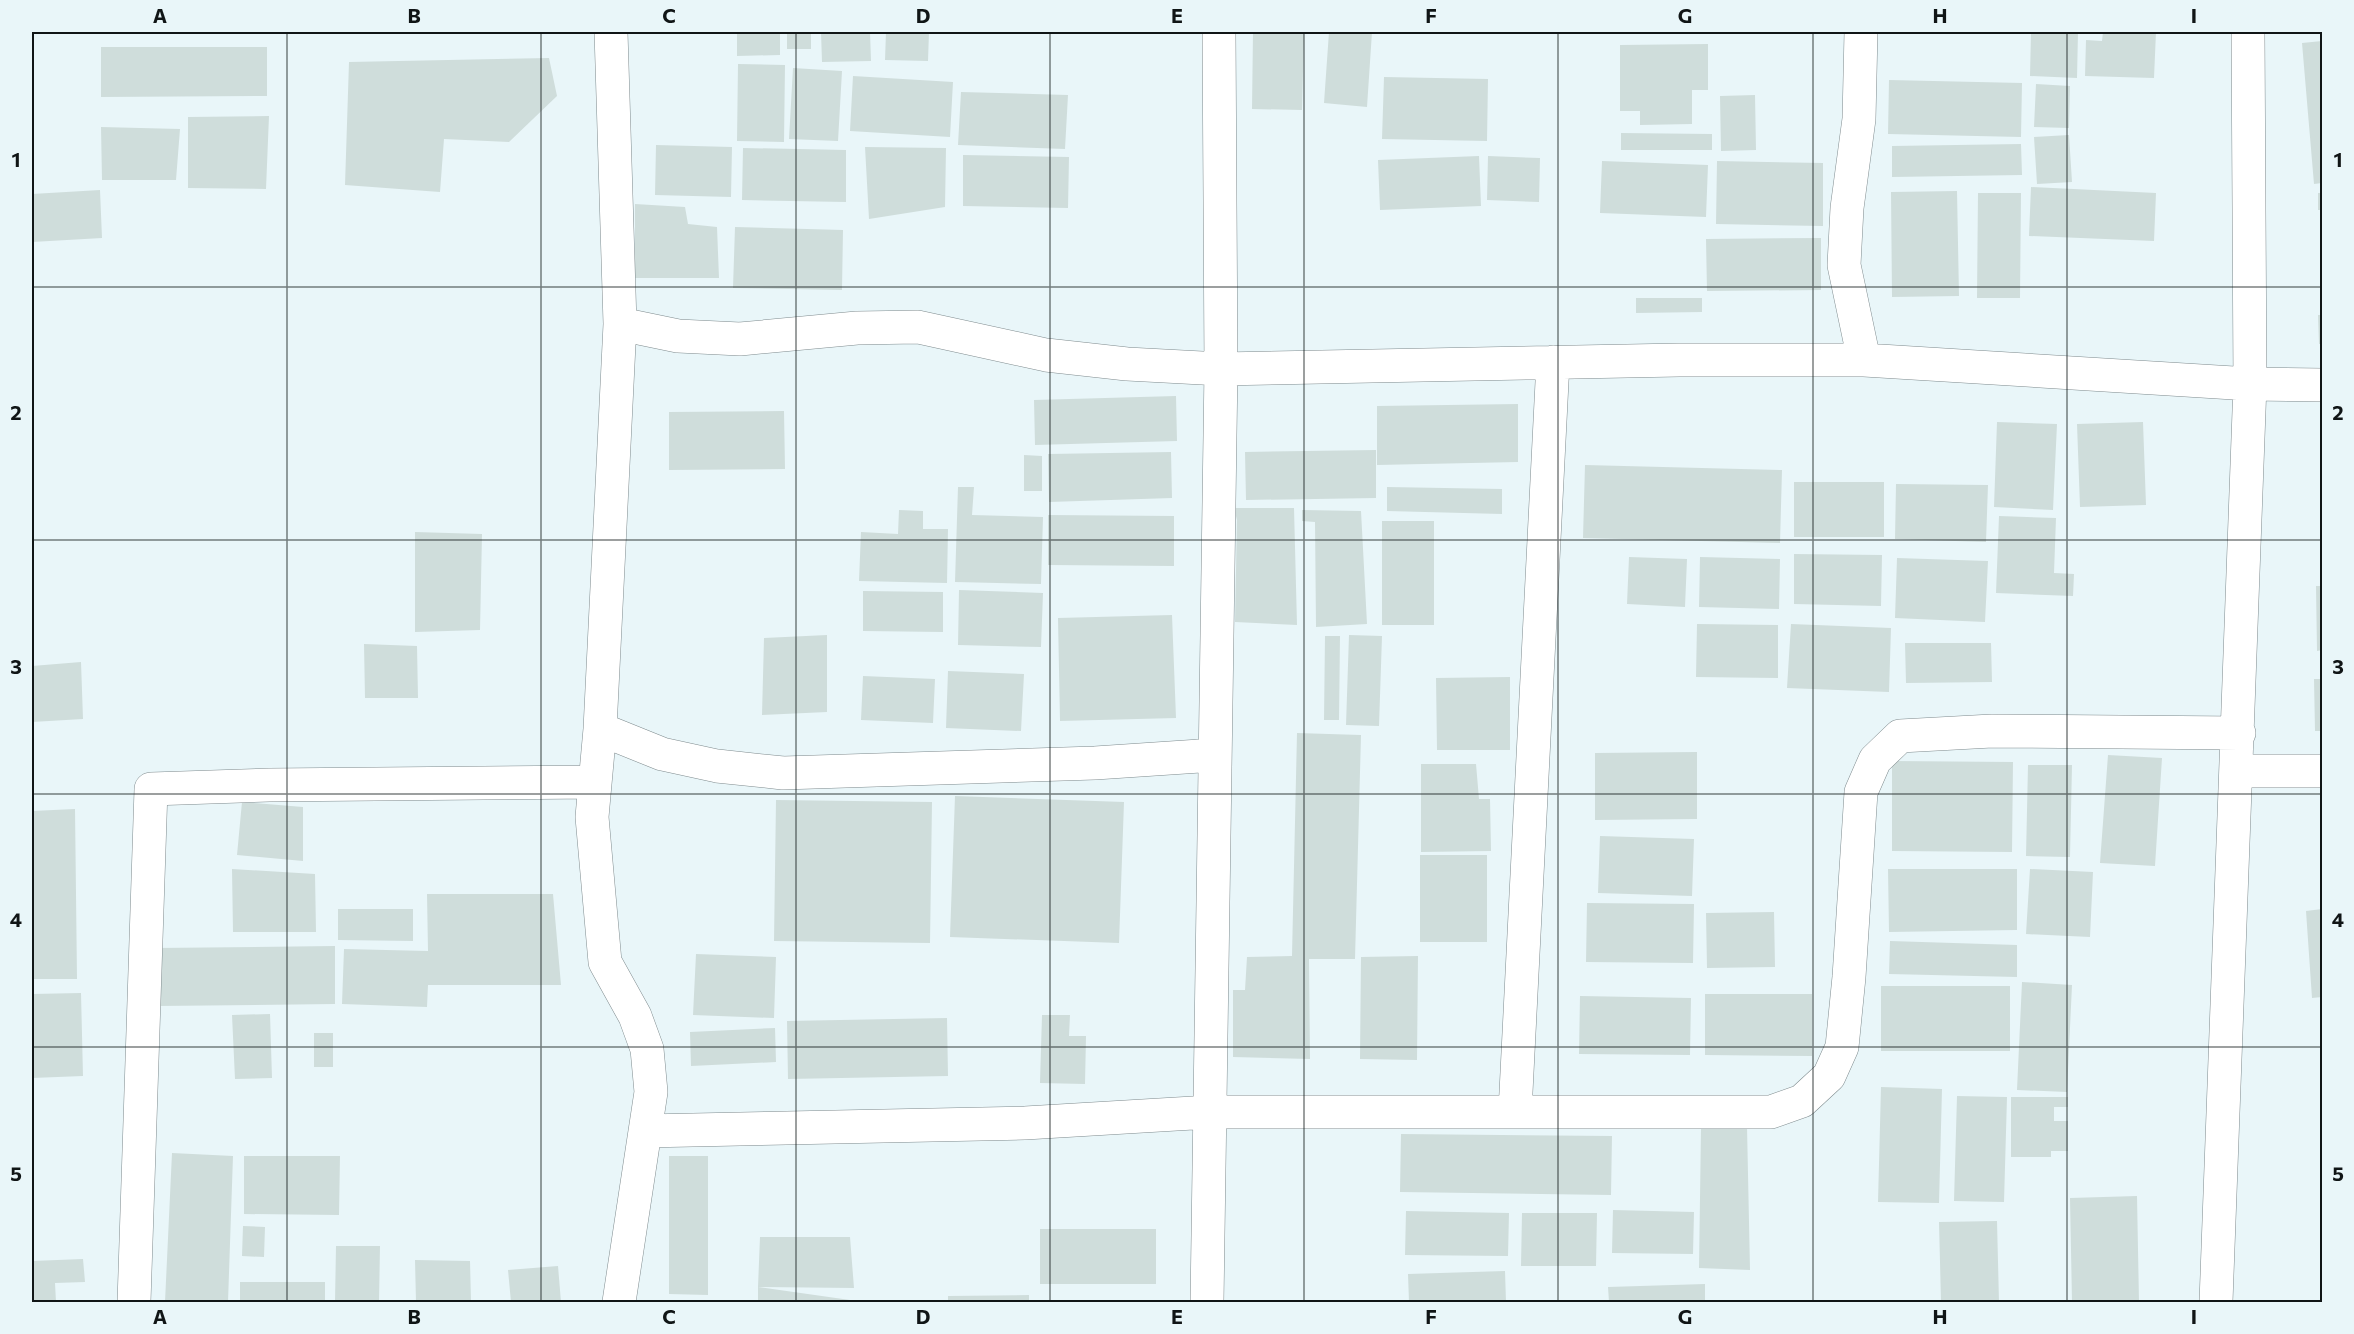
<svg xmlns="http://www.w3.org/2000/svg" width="2354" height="1334" font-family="Commissioner,sans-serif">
<rect width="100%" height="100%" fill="#e9f6f9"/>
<path fill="#cfdddb" d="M737 32H780V55L737 56Z
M787 32H811V49H787Z
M821 32H870L871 61 822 62Z
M886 32H929L928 61 885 60Z
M1253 32H1304L1302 110 1252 109Z
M1329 32H1372L1367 107 1324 103Z
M2031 32H2078L2077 78 2030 76Z
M2103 32H2156L2154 78 2085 76 2086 40 2102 41Z
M2322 41V183L2314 184 2302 43Z
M1708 44V90H1692V124L1640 125V111H1620V45Z
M101 47H267V96L101 97Z
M549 58 557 96 509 142 444 139 440 192 345 185 349 62Z
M738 64 785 65 784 142 737 141Z
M793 68 842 71 838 141 789 139Z
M853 76 953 82 950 137 850 131Z
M1384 77 1488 79 1487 141 1382 139Z
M1889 80 2022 83 2021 137 1888 134Z
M2036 84 2070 86 2069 128 2034 127Z
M961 92 1068 95 1065 149 958 145Z
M1755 95 1756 150 1721 151 1720 96Z
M269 116 266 189 188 188V117Z
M101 127 180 129 176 180H102Z
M1621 133 1712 134V150H1621Z
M2069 135 2072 182 2037 184 2034 137Z
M2021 144 2022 175 1892 177V146Z
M656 145 732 147 731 197 655 195Z
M865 147 946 148 945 207 869 219Z
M743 148 846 150V202L742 200Z
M963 155 1069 157 1068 208 963 206Z
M1479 156 1481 206 1380 210 1378 160Z
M1488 156 1540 158 1539 202 1487 200Z
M1602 161 1708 165 1706 217 1600 213Z
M1717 161 1823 163V226L1716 224Z
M2031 187 2156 193 2154 241 2029 236Z
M100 190 102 238 32 242V194Z
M1957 191 1959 296 1892 297 1891 192Z
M1978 193H2021L2020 298H1977Z
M2318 193H2322V210H2318Z
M635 204 685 207 688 224 717 227 719 278H635Z
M735 227 843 230 842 290 733 288Z
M1821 238V290L1707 291 1706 239Z
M1636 298H1702V312L1636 313Z
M2318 315H2322V344H2319Z
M1176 396 1177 441 1035 445 1034 400Z
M1518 404V462L1377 465V406Z
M784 411 785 469 669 470V412Z
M1997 422 2057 424 2053 510 1994 507Z
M2143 422 2146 505 2080 507 2077 424Z
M1376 450V498L1246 500 1245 452Z
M1171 452 1172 498 1049 502 1048 454Z
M1024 455 1042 456V491H1024Z
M1585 465 1782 470 1780 543 1583 538Z
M1794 482H1884V537H1794Z
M1896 484 1988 485 1986 542 1895 539Z
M958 487H974L972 515 1043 517 1041 584 955 582Z
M1387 487 1502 489V514L1387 511Z
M1234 508H1294L1297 625 1235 622 1237 520Z
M899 510 923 511V529H948L947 583 859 581 861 532 898 534Z
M1302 510 1361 511 1367 624 1316 627 1315 522 1302 521Z
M1048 515 1174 516V566L1048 565Z
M1999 516 2056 518 2054 573 2074 574 2073 596 1996 593Z
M1382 521H1434V625H1382Z
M415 532 482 534 480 630 415 632Z
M1794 554 1882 555 1881 606 1794 604Z
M1629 557 1687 559 1685 607 1627 604Z
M1700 557 1780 559 1779 609 1699 607Z
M1897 558 1988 561 1985 622 1895 618Z
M2316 586H2322V650L2317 651Z
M959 590 1043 593 1041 647 958 645Z
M863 591 943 592V632L863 631Z
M1172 615 1176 718 1060 721 1058 618Z
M1697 624 1778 625V678L1696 677Z
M1791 624 1891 628 1889 692 1787 688Z
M827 635V712L762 715 764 638Z
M1349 635 1382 636 1379 726 1346 725Z
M1325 636H1340L1339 720H1324Z
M1905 643H1991L1992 682 1906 683Z
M364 644 417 646 418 698H365Z
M81 662 83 719 32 722V666Z
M948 671 1024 674 1021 731 946 728Z
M863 676 935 679 933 723 861 720Z
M1510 677V750H1437L1436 678Z
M2314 679H2322V731H2315Z
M1297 733 1361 735 1355 959H1309L1310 1059 1233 1057V990H1245L1247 957 1292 956Z
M1697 752V819L1595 820V753Z
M2108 755 2162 758 2155 866 2100 863Z
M1892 761 2013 762 2012 852 1892 851Z
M1421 764H1476L1479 799H1490L1491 851 1421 852Z
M2028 765H2072L2070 857 2026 856Z
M955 796 1124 802 1119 943 950 937Z
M776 800 932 802 930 943 774 941Z
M242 802 303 807V861L237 855Z
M75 809 77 979H32V811Z
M1600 836 1694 839 1692 896 1598 893Z
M1420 855H1487V942H1420Z
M232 869 315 874 316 932H233Z
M1888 869H2017V930L1889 932Z
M2030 869 2093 872 2090 937 2026 934Z
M427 894H553L561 985H428L427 1007 342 1004 344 949 428 951Z
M1587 903 1694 904 1693 963 1586 962Z
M338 909H413V941L338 940Z
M2322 909V997L2312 998 2306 911Z
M1774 912 1775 967 1707 968 1706 913Z
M1890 941 2017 945V977L1889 974Z
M335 946V1004L157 1006 156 948Z
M696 954 776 957 774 1018 693 1015Z
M1418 956 1417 1060 1360 1059 1361 957Z
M2022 982 2072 985 2067 1092 2017 1090Z
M1881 986H2010V1051H1881Z
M81 993 83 1076 32 1078V994Z
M1705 994H1812V1056L1705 1055Z
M1580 996 1691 998 1690 1055 1579 1054Z
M270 1014 272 1078 235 1079 232 1015Z
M1042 1015H1070L1069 1036H1086L1085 1084 1040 1083Z
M947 1018 948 1076 788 1079 787 1021Z
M775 1028 776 1062 691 1066 690 1032Z
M314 1033H333V1067H314Z
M1881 1087 1942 1089 1939 1203 1878 1202Z
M1957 1096 2007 1097 2004 1202 1954 1201Z
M2011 1097H2068V1107H2054V1121H2068V1151H2051V1157H2011Z
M1747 1126 1750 1270 1699 1268 1701 1128Z
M1401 1134 1612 1136 1611 1195 1400 1192Z
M172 1153 233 1156 228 1302H165Z
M244 1156H340L339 1215 244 1214Z
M669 1156H708V1295L669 1294Z
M2137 1196 2139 1302H2072L2070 1198Z
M1613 1210 1694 1212 1693 1254 1612 1253Z
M1406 1211 1509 1213 1508 1256 1405 1255Z
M1522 1213H1597L1596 1266H1521Z
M1997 1221 1999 1302H1941L1939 1222Z
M243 1226 265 1227 264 1257 242 1256Z
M1040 1229H1156V1284H1040Z
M760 1237H850L854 1288 758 1287Z
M336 1246H380L379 1302H335Z
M83 1259 85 1282 55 1283 56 1302H32V1261Z
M415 1260 470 1261 471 1302H416Z
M558 1266 561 1302H511L508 1270Z
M1505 1271 1506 1302H1409L1408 1274Z
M240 1282H325V1302H240Z
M1705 1284V1302H1609L1608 1287Z
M758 1287 857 1301V1302H758Z
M1029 1295V1302H948V1296Z"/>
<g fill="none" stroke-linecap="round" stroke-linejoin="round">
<g stroke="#7f8b8e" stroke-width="34">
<path id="minor" d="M611 32 620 324 600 729 592 817 605 962 635 1016 647 1049 651 1092 619 1302
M1861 32 1859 119 1847 208 1844 265 1864 360
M620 324 678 336 740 339 857 328 918 327 1046 355 1127 364 1221 369 1679 360H1864L2250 384 2322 385
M600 729 662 754 717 766 783 773 1095 763 1215 755
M2238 771H2322
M1515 1112 1553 362
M645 1131 1025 1123 1210 1112H1771L1802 1101 1829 1076 1842 1047 1849 977 1861 792 1875 760 1900 736 1992 731 2239 733
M134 1302 151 789 269 785 595 782
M1207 1302 1221 369 1219 32
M2216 1302 2250 384 2248 32"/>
</g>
<use href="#minor" stroke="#fff" stroke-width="33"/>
</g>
<path fill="none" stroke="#101516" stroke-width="1.5" stroke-opacity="0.55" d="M287 32V1302M541 32V1302M796 32V1302M1050 32V1302M1304 32V1302M1558 32V1302M1813 32V1302M2067 32V1302M32 287H2322M32 540H2322M32 794H2322M32 1047H2322"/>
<rect width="2354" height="1334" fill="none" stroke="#e9f6f9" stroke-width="66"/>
<rect x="33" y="33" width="2288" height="1268" fill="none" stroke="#101516" stroke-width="2"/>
<g font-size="20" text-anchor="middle" font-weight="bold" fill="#101516">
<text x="160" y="23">A</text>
<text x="414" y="23">B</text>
<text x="669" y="23">C</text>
<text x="923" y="23">D</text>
<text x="1177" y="23">E</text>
<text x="1431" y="23">F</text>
<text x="1685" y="23">G</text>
<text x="1940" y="23">H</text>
<text x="2194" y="23">I</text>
<text x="16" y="167">1</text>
<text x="2338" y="167">1</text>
<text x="16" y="420">2</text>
<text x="2338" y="420">2</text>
<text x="16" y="674">3</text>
<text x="2338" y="674">3</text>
<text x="16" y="927">4</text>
<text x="2338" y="927">4</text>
<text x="16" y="1181">5</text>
<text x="2338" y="1181">5</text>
<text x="160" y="1324">A</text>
<text x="414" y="1324">B</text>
<text x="669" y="1324">C</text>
<text x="923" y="1324">D</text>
<text x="1177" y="1324">E</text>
<text x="1431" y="1324">F</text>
<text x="1685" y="1324">G</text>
<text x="1940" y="1324">H</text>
<text x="2194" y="1324">I</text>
</g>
</svg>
